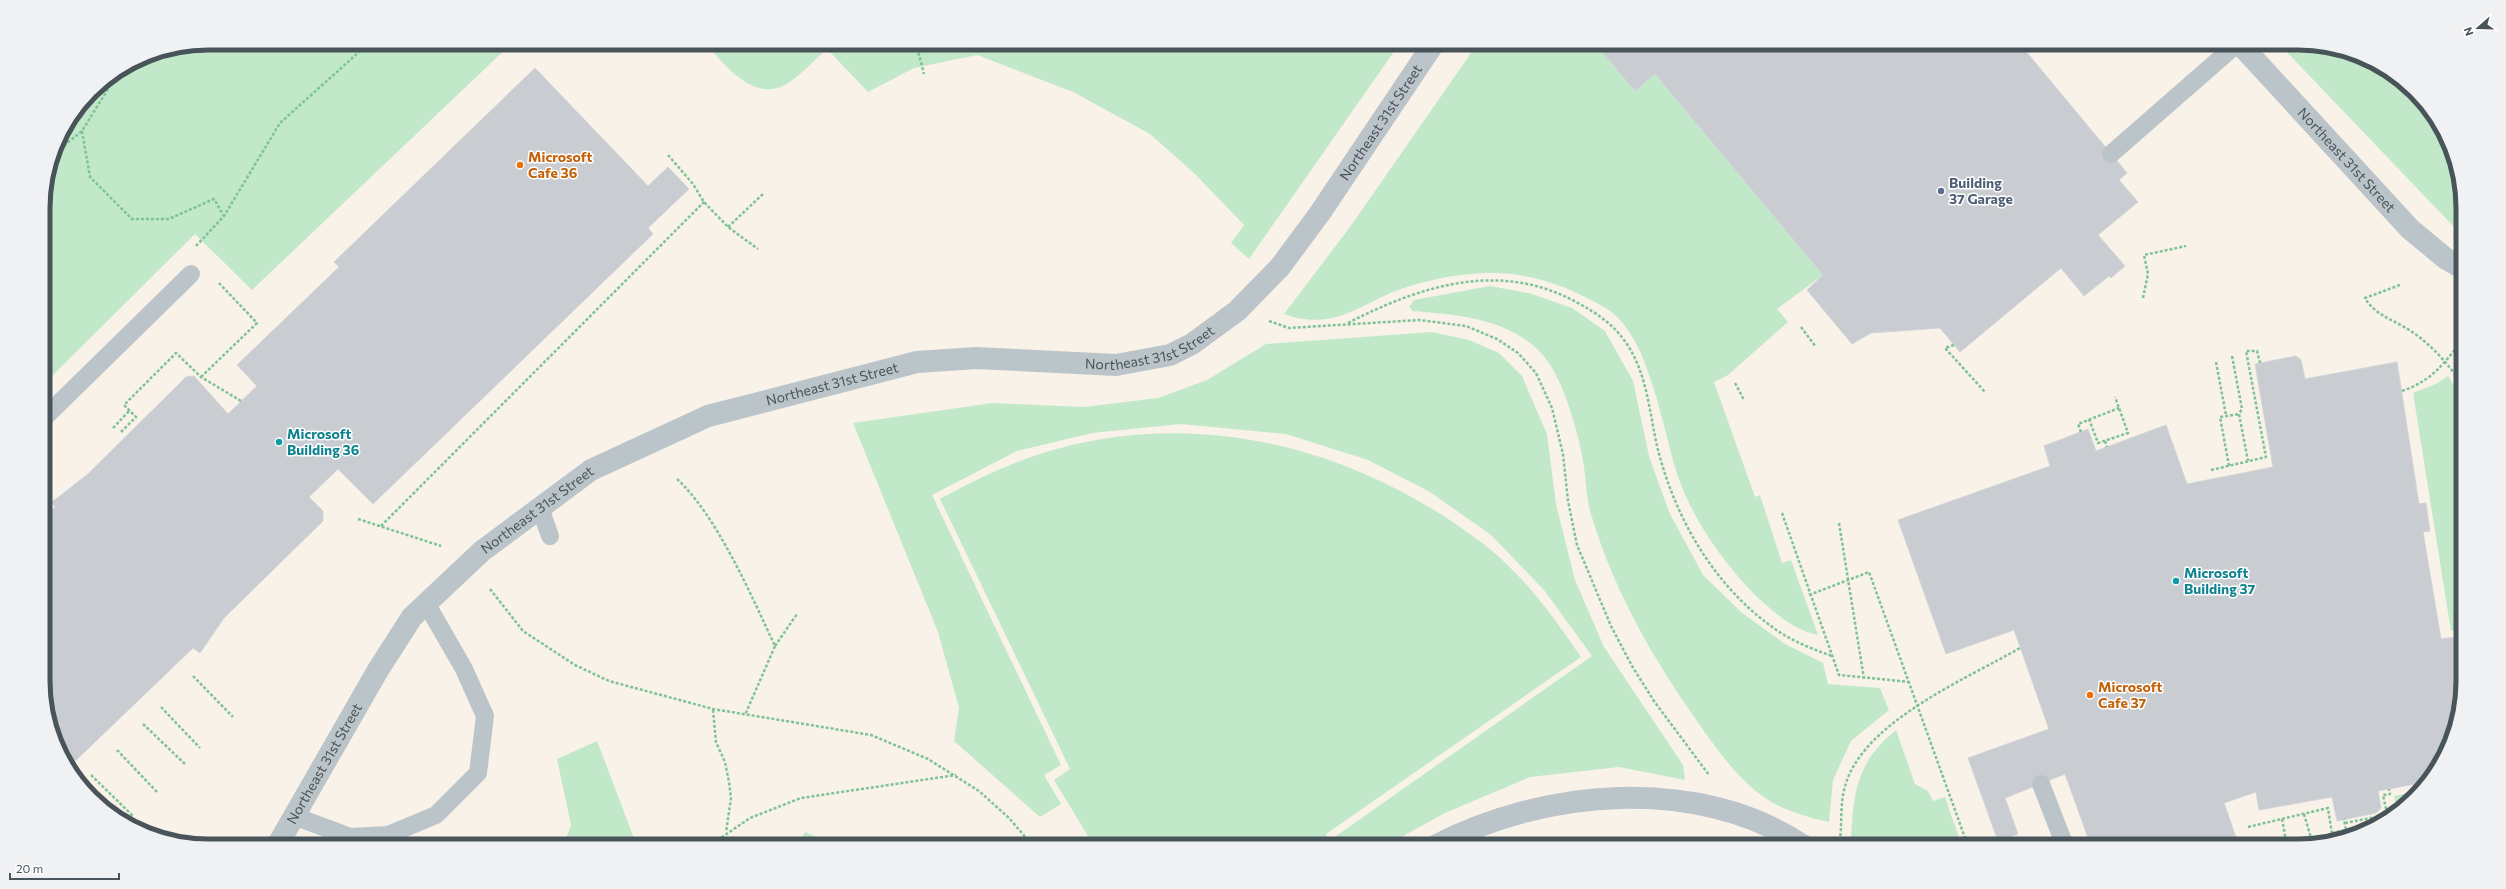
<svg xmlns="http://www.w3.org/2000/svg" width="2506" height="889" font-family="Commissioner,sans-serif">
<rect width="100%" height="100%" fill="#f0eeee"/>
<path fill="#f9f2e8" d="M208 43H2298L2351 52 2390 71 2422 99 2450 145 2462 186 2463 681 2454 734 2435 773 2398 812 2351 837 2309 846H208L155 837 116 818 84 790 60 754 46 713 43 197 60 135 99 84 145 55Z"/>
<path fill="#c1e9c9" d="M208 43H512L252 290 195 234 44 384 43 197 60 135 99 84 145 55Z
M705 43H1400L1249 259 1231 243 1244 225 1195 174 1150 134 1073 92 977 55 914 68 868 92 827 49C815 59 793 84 778 88 747 96 724 63 705 43Z
M1478 43H1596L1635 91 1655 74 1823 275 1777 309 1788 322 1728 375 1714 382 1755 497 1760 495 1782 563 1791 560 1818 635C1793 630 1771 610 1753 593 1722 560 1696 524 1680 482 1663 435 1651 336 1607 309 1539 268 1483 264 1407 287 1362 301 1337 333 1284 314L1350 227Z
M2278 43C2301 43 2328 45 2351 52 2408 69 2453 128 2461 186 2464 200 2462 217 2462 231L2455 228Z
M1490 286 1532 294 1572 308 1605 331 1633 381 1649 456 1669 512 1703 575 1741 612 1785 644 1823 663 1828 684 1880 688 1889 710 1851 741 1833 780 1829 822C1811 818 1792 813 1775 804 1742 786 1718 751 1697 721 1652 657 1613 589 1591 514 1586 497 1586 478 1583 461 1579 434 1564 385 1549 363 1518 319 1461 315 1413 311L1409 307 1414 300Z
M1432 332 1469 340 1499 353 1522 376 1547 434 1556 504 1575 580 1604 647 1683 765 1685 780 1619 767 1530 777 1445 813 1385 846H1094L1054 780 1070 769 940 499C982 476 1025 456 1072 445 1218 410 1369 455 1486 546 1524 576 1554 617 1581 657L1326 834 1329 841 1592 656 1544 590 1491 535 1430 492 1368 460 1286 434 1181 424 1092 433 1017 451 932 495 1061 765 1044 775 1061 804 1040 817 954 741 959 708 938 632 853 423 992 403 1084 407 1158 398 1207 380 1266 344Z
M2448 376 2462 399 2463 628 2451 631 2413 393 2436 384Z
M1896 730 1915 784 1928 791 1933 801 1945 797 1962 846H1855L1851 843C1853 794 1856 762 1896 730Z
M597 741 637 846H563L571 825 557 759Z
M2418 791 2398 812 2397 813 2394 796Z
M805 832 837 846H796Z
M1607 840 1657 842 1687 846H1552Z"/>
<path fill="#c9ccd0" stroke="#d2d5d9" d="M1595 43H2019L2127 173 2119 180 2138 202 2098 235 2125 266 2111 278 2109 276 2084 296 2061 268 1960 352 1940 328 1871 333 1852 344 1807 290 1823 275 1655 74 1635 91Z
M535 68 648 186 668 167 689 189 648 228 653 234 373 504 338 469 309 497 323 511V521L224 618 200 653 193 648 69 767 60 754 46 713 45 516 55 507 52 502 88 474 186 377 194 376 228 414 257 386 237 365 339 267 334 262Z
M2296 356 2301 360 2305 379 2397 362 2419 504 2426 503 2430 531 2423 532 2441 639 2463 636V681L2454 734 2435 773 2426 782 2378 791 2381 808 2376 813 2337 821 2332 797 2259 810 2256 792 2224 803 2239 846H2091L2065 774 2005 798 2018 834 1998 841 1968 758 2049 729 2014 630 1946 654 1898 520 2050 466 2044 446 2088 429 2096 451 2166 425 2187 484 2273 467 2255 364Z"/>
<g fill="none" stroke-linecap="round" stroke-linejoin="round">
<path stroke="#7dc395" stroke-width="2.5" stroke-dasharray="3 2" stroke-linecap="butt" d="M916 43 924 74
M82 131 90 177 132 219H169L214 199 224 216
M56 152 82 131 119 71
M668 155 693 184 704 202 728 227 758 249
M728 227 763 194
M196 246 224 216 280 123 369 43
M2400 285 2365 298C2374 314 2391 319 2406 328 2428 341 2449 364 2462 385
M2143 298 2148 274 2144 255 2186 246
M1269 321 1289 328 1419 320 1466 326 1497 339 1518 353 1536 373 1552 408 1563 454 1568 501 1577 545 1611 626 1632 666 1654 701 1709 775
M1348 323C1422 285 1501 260 1578 303 1600 315 1617 327 1630 349 1648 379 1650 417 1658 450 1676 520 1715 587 1775 629 1792 641 1812 649 1832 656
M1801 327 1816 347
M1954 345 1945 348 1985 392
M2232 356 2242 409 2239 414 2248 461
M2216 362 2226 415
M201 377 257 323 218 282
M1735 383 1744 400
M2402 391C2433 380 2442 365 2462 341
M2089 419 2098 443 2128 433 2115 397
M113 428 130 410
M121 432 136 417 124 405 176 353 201 377 241 401
M2081 432 2078 424 2119 408
M2105 441 2107 447
M2229 466 2220 417 2239 414
M2211 470 2266 457 2246 351H2257L2260 363
M677 479C717 516 751 595 775 646L745 715
M1782 513 1839 675 1909 682
M358 519 441 546
M1839 523 1864 679
M381 526 704 202
M490 589 523 631 575 665 609 681 713 709 871 735 928 759 979 791 1009 818 1033 846
M1809 595 1869 572 1968 846
M775 646 797 614
M193 676 233 717
M161 707 200 748
M713 710 716 742 725 762 729 782 731 798 726 832
M143 724 185 764
M117 750 157 792
M91 775 134 817
M2304 814 2313 845
M2282 819 2287 846
M2345 823 2381 816 2386 809 2383 795 2390 794 2389 789
M2248 827 2328 808 2333 841
M2332 833 2346 830 2344 819
M709 846 750 818 801 798 956 775
M1839 846C1843 825 1839 803 1846 783 1866 721 1966 679 2020 648"/>
<path stroke="#bbc4c9" stroke-width="18" d="M2111 154 2238 43
M45 417 191 274
M540 508 550 536
M2041 784 2065 846
M294 816 350 837 388 835 436 815 478 773 485 716 464 669 426 603"/>
<path stroke="#bbc4c9" stroke-width="22" d="M1435 846C1544 789 1698 775 1804 846"/>
<g stroke="#bbc4c9" stroke-width="22">
<path id="s1" d="M2239 43 2410 229 2445 258 2462 268"/>
<path id="s2" d="M277 846 378 670 412 617 482 551 591 470 708 416 917 362 976 358 1116 365 1170 355 1192 344 1237 311 1280 267 1320 213 1434 43"/>
</g>
</g>
<g fill="#e8710a" stroke="#fff" stroke-width="1.5">
<circle cx="520" cy="165" r="4"/>
<circle cx="2090" cy="695" r="4"/>
</g>
<circle fill="#5c6f8a" stroke="#fff" stroke-width="1.5" cx="1941" cy="191" r="4"/>
<g fill="#0f9aa8" stroke="#fff" stroke-width="1.5">
<circle cx="279" cy="442" r="4"/>
<circle cx="2176" cy="581" r="4"/>
</g>
<g text-anchor="middle" stroke-width="3" stroke-linejoin="round" paint-order="stroke">
<g font-size="14" fill="#485459" stroke="#fff">
<text dy="5" stroke="none"><textPath href="#s2" startOffset="1415">Northeast 31st Street</textPath></text>
<text dy="5" stroke="none"><textPath href="#s1" startOffset="159">Northeast 31st Street</textPath></text>
<text dy="5" stroke="none"><textPath href="#s2" startOffset="1079">Northeast 31st Street</textPath></text>
<text dy="5" stroke="none"><textPath href="#s2" startOffset="755">Northeast 31st Street</textPath></text>
<text dy="5" stroke="none"><textPath href="#s2" startOffset="431">Northeast 31st Street</textPath></text>
<text dy="5" stroke="none"><textPath href="#s2" startOffset="95">Northeast 31st Street</textPath></text>
</g>
<g font-size="14" font-weight="bold" fill="#c56008" stroke="#fff" text-anchor="start">
<text x="528" y="162">Microsoft<tspan x="528" dy="16">Cafe 36</tspan></text>
<text x="2098" y="692">Microsoft<tspan x="2098" dy="16">Cafe 37</tspan></text>
</g>
<g font-size="14" font-weight="bold" fill="#4e5e75" stroke="#fff" text-anchor="start">
<text x="1949" y="188">Building<tspan x="1949" dy="16">37 Garage</tspan></text>
</g>
<g font-size="14" font-weight="bold" fill="#0d838f" stroke="#fff" text-anchor="start">
<text x="287" y="439">Microsoft<tspan x="287" dy="16">Building 36</tspan></text>
<text x="2184" y="578">Microsoft<tspan x="2184" dy="16">Building 37</tspan></text>
</g>
</g>
<path d="M0 0H2506V889H0ZM208 50H2298A158 158 0 0 1 2456 208V681A158 158 0 0 1 2298 839H208A158 158 0 0 1 50 681V208A158 158 0 0 1 208 50Z" fill="#f0f1f2" fill-rule="evenodd"/>
<path fill="none" stroke="#485459" stroke-width="5" d="M208 50H2298A158 158 0 0 1 2456 208V681A158 158 0 0 1 2298 839H208A158 158 0 0 1 50 681V208A158 158 0 0 1 208 50Z"/>
<g transform="translate(2478 28) rotate(250)" stroke="#ffffff" stroke-width="3" paint-order="stroke">
<path d="M0-3L7 15L0 10L-7 15Z" fill="#485459"/>
<text y="-6" font-size="11" font-weight="bold" text-anchor="middle" fill="#485459">N</text>
</g>
<path d="M10 873v6h109v-6" fill="none" stroke="#485459" stroke-width="2"/>
<text x="16" y="873" font-size="12" fill="#485459" stroke="#ffffff" stroke-width="3" paint-order="stroke">20 m</text>
</svg>
